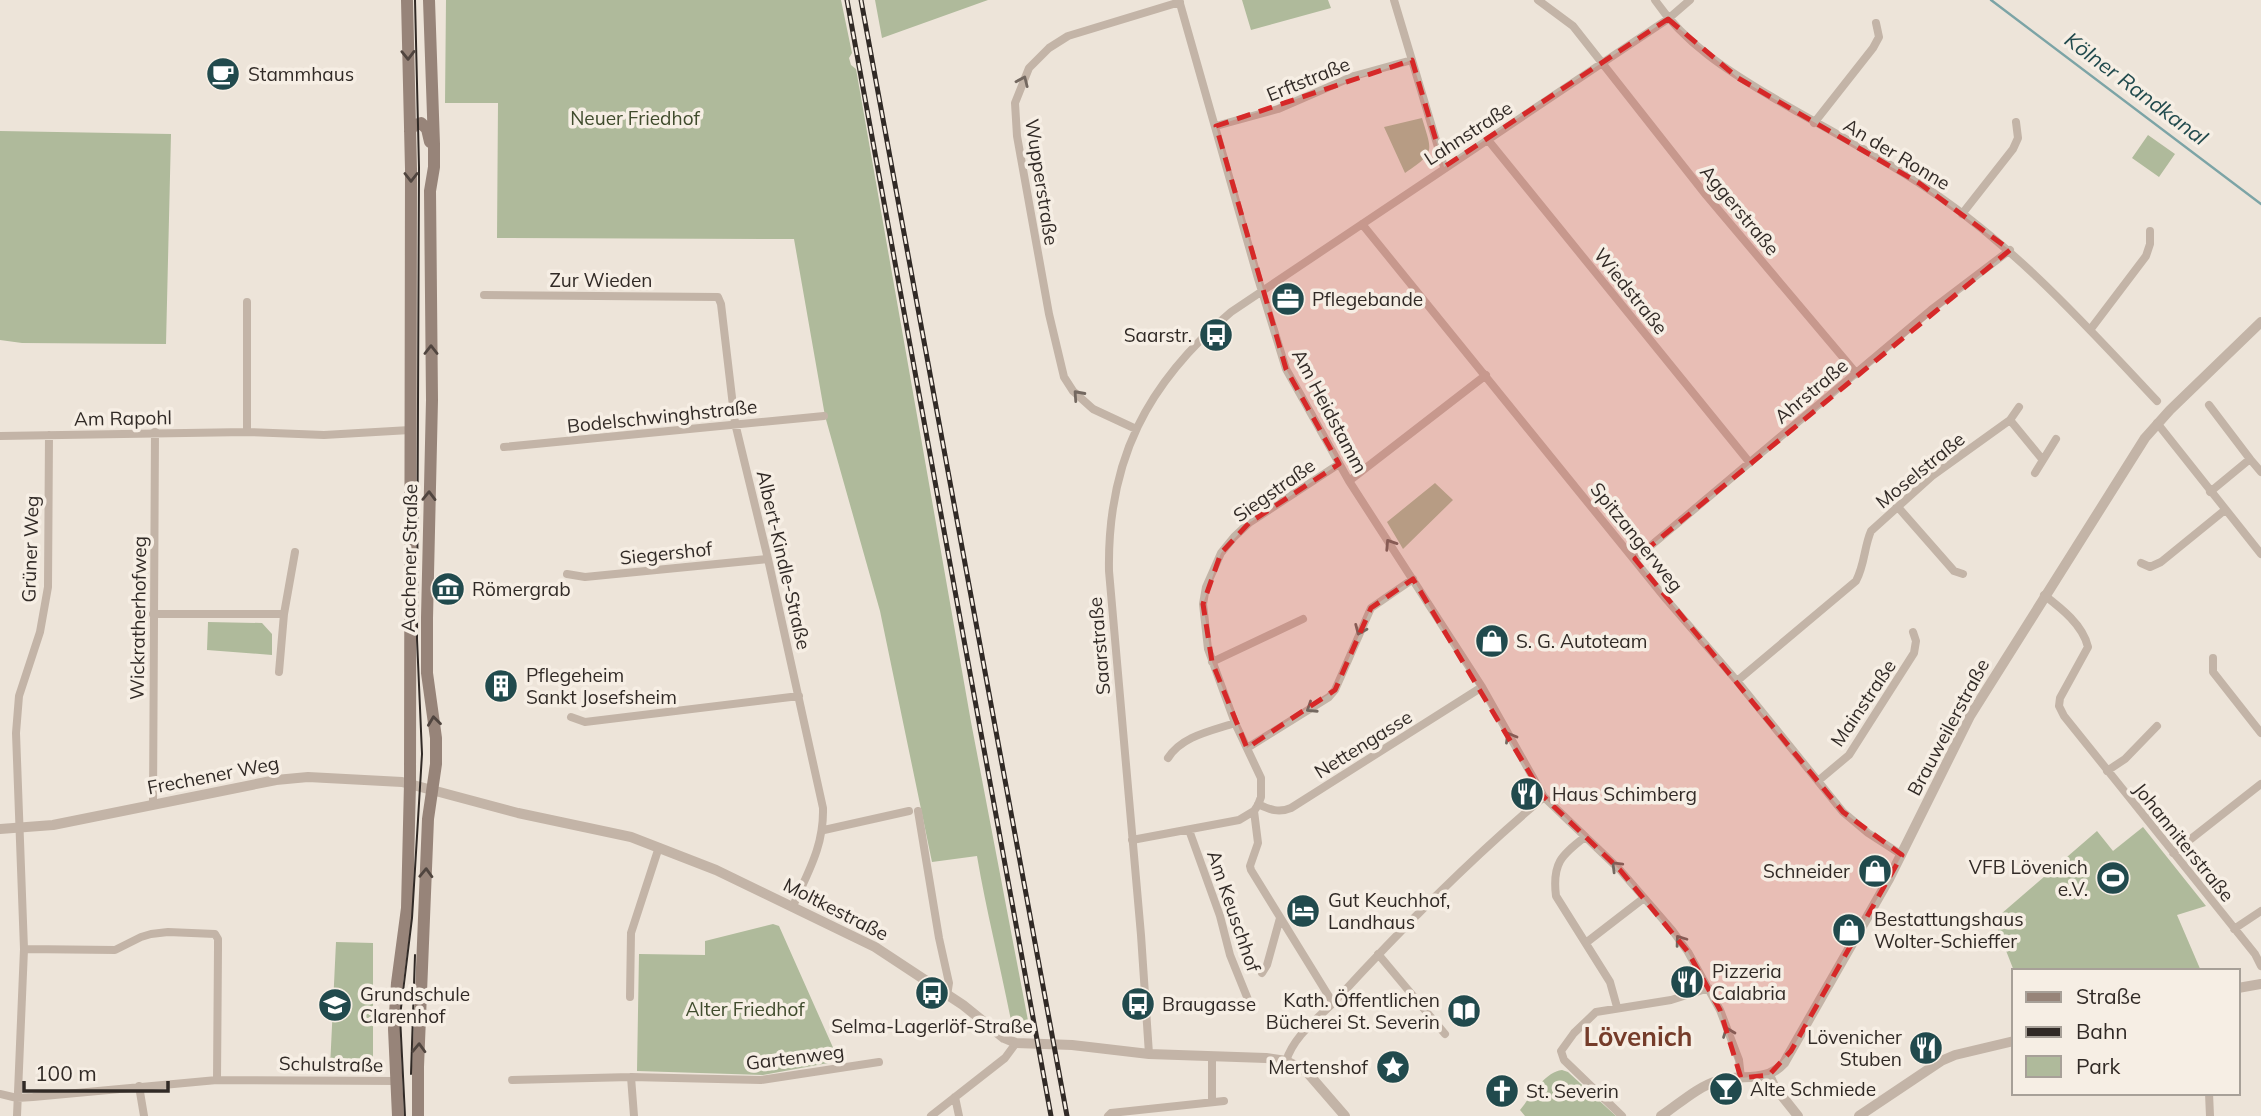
<svg xmlns="http://www.w3.org/2000/svg" width="2261" height="1116" font-family="Mulish,sans-serif">
<rect width="100%" height="100%" fill="#ede4d9"/>
<path fill="#afba9b" d="M446 0H841L852 53 849 58 851 65 856 69 971 722 1030 1031H1013C1002 972 987 915 977 856L932 862 880 611 825 416 794 239 497 238 498 103H445Z
M875 0H988L882 38Z
M1242 0H1328L1331 8 1251 30Z
M1422 118C1432 152 1436 152 1405 173L1384 127Z
M0 131 171 134 166 344 22 343 0 340Z
M2148 135 2175 154 2159 177 2132 158Z
M1435 483 1453 500 1403 549 1387 522Z
M208 622 262 623 272 634V655L207 650Z
M2143 827 2206 906 2177 915 2201 971H2014L1994 920 2097 831 2113 851Z
M773 924 779 926 839 1061 763 1075 637 1071 639 954 705 955V941Z
M336 942 373 943V1069L357 1068 356 1064H336V1068H330Z
M1562 1070 1568 1072 1616 1116H1525L1520 1110C1531 1097 1544 1072 1562 1070Z"/>
<g fill="none" stroke-linecap="round" stroke-linejoin="round">
<path stroke="#7ca4a6" stroke-width="2.5" d="M1991 0 2261 204"/>
<path stroke="#c3b4a7" stroke-width="8" d="M1179 0 1257 275 1286 369 1349 481 1482 687 1544 797 1620 870 1672 930 1688 952 1720 1010 1739 1060 1741 1078
M1394 0 1444 167
M1538 0 1573 26 1706 195 1857 374
M1655 0C1684 43 1728 71 1772 97 1821 126 1872 152 1919 183 2011 242 2083 322 2157 401
M1814 123 1873 48 1879 37 1876 23
M1216 126 1278 109 1354 76 1412 60
M1488 140 1750 463
M1962 214 2013 149 2018 138 2016 122
M1362 224 1666 599 1737 681 1843 812 1868 833 1902 855
M484 295 718 297 721 304 735 423 768 559 823 808C824 846 808 872 793 906
M2090 330 2146 256 2150 244V231
M2209 405 2250 459
M2010 420 2042 459
M2157 423 2261 554
M1136 429 1093 409 1073 391 1064 377 1049 314 1017 136 1015 103 1029 68 1049 48 1068 36 1180 2
M247 432V302
M0 436 247 432 324 435 410 430
M504 447 824 416
M2035 473 2056 439
M1349 481 1486 375
M2210 492 2250 459 2261 472
M1897 506 1954 571 1963 574
M1635 559 1931 310 2010 250
M2141 563 2150 567 2161 562 2225 510
M567 574 585 577 768 559
M2044 595C2061 608 2083 625 2088 647L2060 698 2059 706 2064 716 2255 954 2261 966
M153 614H284
M2213 658V672L2261 733
M1212 662 1303 619
M279 672 284 614 295 552
M1737 681 1856 581C1865 564 1864 547 1871 531L1932 476 2010 420 2019 407
M571 717 585 722 799 696
M1247 748 1329 697 1335 690 1371 608 1413 579
M1168 758C1182 736 1211 731 1235 723
M2107 771 2125 759 2157 726
M1818 781 1849 755 1914 653 1916 641 1913 632
M153 804 155 432
M1258 804C1270 810 1279 813 1291 808L1482 687
M918 811 939 938 949 983 947 996
M1254 811 1258 843 1250 866 1251 870 1333 1003
M824 830 909 811
M1189 830 1220 916 1230 955 1249 1002
M1585 837C1561 855 1552 864 1556 896L1610 982 1617 1007
M1132 840 1239 820 1254 811 1258 805 1261 797V778L1235 723 1208 649 1203 604 1206 587 1221 553 1234 537 1249 523 1339 464
M2173 853 2261 784
M2234 929 2261 911
M1587 942 1644 898
M24 949 115 950 141 937 151 934 168 932 215 934 218 939V948L217 1080
M1378 954 1445 1034
M1262 973 1267 965 1280 918
M630 997 631 933 659 847
M1149 1054 1141 935 1109 571C1107 460 1147 383 1231 312L1668 19 1690 0
M1286 1061C1295 1034 1318 1019 1337 999 1402 928 1470 859 1544 797
M512 1080 631 1077
M139 1086 144 1116
M2209 1093 2210 1116
M0 1094 17 1098 33 1097 217 1080 397 1081
M955 1097 959 1116
M1212 1101V1057
M17 1116 24 949 16 733 19 696 40 632 48 587 49 435
M634 1116 631 1077 761 1080 879 1062
M931 1116 1005 1058 1016 1043
M1108 1116 1111 1113 1224 1101
M1622 1116 1564 1060 1561 1051 1574 1033 1596 1012 1671 1000 1709 988"/>
<path stroke="#c3b4a7" stroke-width="10" d="M0 829 53 825 276 780 308 777 402 782 518 813 631 837 716 870 875 947 963 1005 1004 1038 1016 1043 1072 1045 1149 1054 1266 1058 1286 1061 1306 1071 1345 1116
M2238 988 2261 984
M1769 1075 1774 1086 1798 1116
M1661 1116C1679 1104 1697 1087 1717 1081 1742 1073 1765 1084 1784 1063L1889 879 1970 716 2145 438 2170 410 2261 322
M1859 1116 1941 1061 1955 1055 2014 1041"/>
<path stroke="#978479" stroke-width="12" d="M410 131 413 126 421 123 427 129 430 142
M398 1116 394 1029 397 983 407 908 410 783 411 169 407 0
M418 1116V1067L428 819 436 764V738L427 673V618L432 400 430 191 434 167V144L429 0"/>
<path stroke="#312a26" stroke-width="2" d="M411 1074 415 955
M405 1116 400 1016 412 918 422 754 417 639 419 167 415 0"/>
<g stroke="#312a26" stroke-width="5">
<path id="rail" d="M847 0 1051 1116
M861 0 1067 1116"/>
</g>
<use href="#rail" stroke="#f6eee4" stroke-width="2.5" stroke-dasharray="8" stroke-linecap="butt"/>
</g>
<defs><path id="oneway-chevron" d="M-2-3.5L2.5 0L-2 3.5" fill="none" stroke-width="1.6" stroke-linecap="round" stroke-linejoin="round" transform="scale(1.75)"/></defs>
<g stroke="#50453f">
<use href="#oneway-chevron" transform="translate(408 55) rotate(89)"/>
<use href="#oneway-chevron" transform="translate(411 177) rotate(90)"/>
<use href="#oneway-chevron" transform="translate(431 350) rotate(-90)"/>
<use href="#oneway-chevron" transform="translate(429 496) rotate(-89)"/>
<use href="#oneway-chevron" transform="translate(434 721) rotate(-97)"/>
<use href="#oneway-chevron" transform="translate(426 873) rotate(-88)"/>
<use href="#oneway-chevron" transform="translate(419 1048) rotate(-88)"/>
</g>
<g stroke="#736860">
<use href="#oneway-chevron" transform="translate(1023 81) rotate(-66)"/>
<use href="#oneway-chevron" transform="translate(1078 395) rotate(-132)"/>
<use href="#oneway-chevron" transform="translate(1390 544) rotate(-123)"/>
<use href="#oneway-chevron" transform="translate(1360 630) rotate(113)"/>
<use href="#oneway-chevron" transform="translate(1311 708) rotate(147)"/>
<use href="#oneway-chevron" transform="translate(1510 737) rotate(-120)"/>
<use href="#oneway-chevron" transform="translate(1616 866) rotate(-135)"/>
<use href="#oneway-chevron" transform="translate(1680 940) rotate(-126)"/>
<use href="#oneway-chevron" transform="translate(1728 1032) rotate(-111)"/>
</g>
<path fill="#d62828" fill-opacity="0.2" stroke="#d62828" stroke-width="5" stroke-dasharray="14 9" stroke-linejoin="round" d="M1668 19 1738 78 1919 183 2010 250 1635 559 1843 812 1902 855 1791 1051 1769 1075 1741 1078 1720 1010 1688 952 1620 870 1544 797 1413 579 1371 608 1335 690 1247 748 1212 662 1203 604 1221 553 1249 523 1339 464 1286 369 1216 126 1412 60 1444 167Z"/>
<defs>
<g id="cafe-disc" transform="scale(1.75)"><circle r="9.5" fill="#214a4d" stroke="#f6eee4"/><path d="M-5.5-4.5H6V0H3Q3 3.5 0 3.5H-2.5Q-5.5 3.5-5.5 0ZM3-3.2v2h1.7v-2ZM-6 4.5H4V6H-6Z" fill="#fff"/></g>
<g id="office-disc" transform="scale(1.75)"><circle r="9.5" fill="#214a4d" stroke="#f6eee4"/><path d="M-6-3h4V-5.5h4V-3h4V5H-6ZM-1-4.5V-3h2v-1.5ZM-6 0V1H6V0Z" fill="#fff"/></g>
<g id="bus-disc" transform="scale(1.75)"><circle r="9.5" fill="#214a4d" stroke="#f6eee4"/><path d="M-5-6H5V4H4V6H2V4H-2V6H-4V4H-5ZM-3.5-4V0h7V-4ZM-3.5 1.2v1.5H-2V1.2ZM2 1.2v1.5H3.5V1.2Z" fill="#fff"/></g>
<g id="museum-disc" transform="scale(1.75)"><circle r="9.5" fill="#214a4d" stroke="#f6eee4"/><path d="M0-6L6-3V-2H-6V-3ZM-5-1h2V3h-2ZM-1-1h2V3h-2ZM3-1h2V3H3ZM-6 4H6V6H-6Z" fill="#fff"/></g>
<g id="shop-disc" transform="scale(1.75)"><circle r="9.5" fill="#214a4d" stroke="#f6eee4"/><path d="M-5-2.5h2.3a2.7 3.5 0 0 1 5.4 0H5L5.5 6h-11ZM-1.5-2.5h3a1.5 2.3 0 0 0-3 0Z" fill="#fff"/></g>
<g id="building-disc" transform="scale(1.75)"><circle r="9.5" fill="#214a4d" stroke="#f6eee4"/><path d="M-4-6H4V6H1V3H-1V6H-4ZM-2.5-4.3h1.7v1.8h-1.7ZM.8-4.3h1.7v1.8H.8ZM-2.5-1h1.7V.8h-1.7ZM.8-1h1.7V.8H.8Z" fill="#fff"/></g>
<g id="restaurant-disc" transform="scale(1.75)"><circle r="9.5" fill="#214a4d" stroke="#f6eee4"/><path d="M-5-6h1v4h1v-4h1v4h1v-4h1v5L-1.5 .5V6h-2V.5L-5-1ZM5-6V6H3V1.5H1.5Q1.5-4 5-6Z" fill="#fff"/></g>
<g id="stadium-disc" transform="scale(1.75)"><circle r="9.5" fill="#214a4d" stroke="#f6eee4"/><path d="M0-5a6.5 5 0 1 0 0 10a6.5 5 0 1 0 0-10ZM-3.5-1.8h7v3.6h-7Z" fill="#fff"/></g>
<g id="hotel-disc" transform="scale(1.75)"><circle r="9.5" fill="#214a4d" stroke="#f6eee4"/><path d="M-6-4.5h1.5V1H6V5H4.5V3h-9V5H-6ZM-4 0a1.8 1.8 0 1 1 3.6 0ZM.5 0V-2.5h3Q6-2.5 6 0Z" fill="#fff"/></g>
<g id="school-disc" transform="scale(1.75)"><circle r="9.5" fill="#214a4d" stroke="#f6eee4"/><path d="M0-5L7-2L0 1L-7-2ZM-4 1L0 2.5L4 1V4Q0 6-4 4Z" fill="#fff"/></g>
<g id="library-disc" transform="scale(1.75)"><circle r="9.5" fill="#214a4d" stroke="#f6eee4"/><path d="M-6-4Q-3-5.5-.7-3.5V5Q-3 3-6 4ZM6-4Q3-5.5 .7-3.5V5Q3 3 6 4Z" fill="#fff"/></g>
<g id="sight-disc" transform="scale(1.75)"><circle r="9.5" fill="#214a4d" stroke="#f6eee4"/><path d="M0-6L1.8-2.2L6-1.7L2.9 1.2L3.7 5.4L0 3.3L-3.7 5.4L-2.9 1.2L-6-1.7L-1.8-2.2Z" fill="#fff"/></g>
<g id="bar-disc" transform="scale(1.75)"><circle r="9.5" fill="#214a4d" stroke="#f6eee4"/><path d="M-6-5H6L.8 .8V4.5H3.5V6h-7V4.5H-.8V.8Z" fill="#fff"/></g>
<g id="church-disc" transform="scale(1.75)"><circle r="9.5" fill="#214a4d" stroke="#f6eee4"/><path d="M-1.2-6h2.4v3.5h3.3v2.4h-3.3V6h-2.4V-.1h-3.3v-2.4h3.3Z" fill="#fff"/></g>
</defs>
<g fill-rule="evenodd">
<use href="#cafe-disc" x="223" y="74"/>
<use href="#office-disc" x="1288" y="299"/>
<use href="#bus-disc" x="1216" y="335"/>
<use href="#museum-disc" x="448" y="589"/>
<use href="#shop-disc" x="1492" y="641"/>
<use href="#building-disc" x="501" y="686"/>
<use href="#restaurant-disc" x="1527" y="794"/>
<use href="#shop-disc" x="1875" y="871"/>
<use href="#stadium-disc" x="2113" y="878"/>
<use href="#hotel-disc" x="1303" y="911"/>
<use href="#shop-disc" x="1849" y="930"/>
<use href="#restaurant-disc" x="1687" y="982"/>
<use href="#bus-disc" x="932" y="993"/>
<use href="#bus-disc" x="1138" y="1004"/>
<use href="#school-disc" x="335" y="1005"/>
<use href="#library-disc" x="1464" y="1011"/>
<use href="#restaurant-disc" x="1926" y="1048"/>
<use href="#sight-disc" x="1393" y="1067"/>
<use href="#bar-disc" x="1726" y="1089"/>
<use href="#church-disc" x="1502" y="1091"/>
</g>
<g text-anchor="middle" stroke-width="7" stroke-linejoin="round" paint-order="stroke">
<g font-size="19" fill="#312a26" stroke="#f6eee4" text-anchor="start">
<text x="248" y="81">Stammhaus</text>
<text x="1312" y="306">Pflegebande</text>
<text x="1192" y="342" text-anchor="end">Saarstr.</text>
<text x="472" y="596">Römergrab</text>
<text x="1516" y="648">S. G. Autoteam</text>
<text x="526" y="682">Pflegeheim<tspan x="526" dy="22">Sankt Josefsheim</tspan></text>
<text x="1552" y="801">Haus Schimberg</text>
<text x="2088" y="874" text-anchor="end">VFB Lövenich<tspan x="2088" dy="22">e.V.</tspan></text>
<text x="1850" y="878" text-anchor="end">Schneider</text>
<text x="1328" y="907">Gut Keuchhof,<tspan x="1328" dy="22">Landhaus</tspan></text>
<text x="1874" y="926">Bestattungshaus<tspan x="1874" dy="22">Wolter-Schieffer</tspan></text>
<text x="1712" y="978">Pizzeria<tspan x="1712" dy="22">Calabria</tspan></text>
<text x="360" y="1001">Grundschule<tspan x="360" dy="22">Clarenhof</tspan></text>
<text x="1440" y="1007" text-anchor="end">Kath. Öffentlichen<tspan x="1440" dy="22">Bücherei St. Severin</tspan></text>
<text x="1162" y="1011">Braugasse</text>
<text x="932" y="1033" text-anchor="middle">Selma-Lagerlöf-Straße</text>
<text x="1902" y="1044" text-anchor="end">Lövenicher<tspan x="1902" dy="22">Stuben</tspan></text>
<text x="1368" y="1074" text-anchor="end">Mertenshof</text>
<text x="1750" y="1096">Alte Schmiede</text>
<text x="1526" y="1098">St. Severin</text>
</g>
<g font-size="19" fill="#312a26" stroke="#f6eee4">
<text transform="translate(1308 79) rotate(-22)" y="7">Erftstraße</text>
<text transform="translate(1468 133) rotate(-33)" y="7">Lahnstraße</text>
<text transform="translate(1897 154) rotate(31)" y="7">An der Ronne</text>
<text transform="translate(1042 182) rotate(81)" y="7">Wupperstraße</text>
<text transform="translate(1740 210) rotate(50)" y="7">Aggerstraße</text>
<text x="601" y="287">Zur Wieden</text>
<text transform="translate(1631 291) rotate(51)" y="7">Wiedstraße</text>
<text transform="translate(1811 391) rotate(-40)" y="7">Ahrstraße</text>
<text transform="translate(1330 411) rotate(62)" y="7">Am Heidstamm</text>
<text transform="translate(662 416) rotate(-6)" y="7">Bodelschwinghstraße</text>
<text transform="translate(123 418) rotate(-1)" y="7">Am Rapohl</text>
<text transform="translate(1920 470) rotate(-39)" y="7">Moselstraße</text>
<text transform="translate(1274 490) rotate(-35)" y="7">Siegstraße</text>
<text transform="translate(1637 537) rotate(51)" y="7">Spitzangerweg</text>
<text transform="translate(30 549) rotate(-88)" y="7">Grüner Weg</text>
<text transform="translate(666 553) rotate(-6)" y="7">Siegershof</text>
<text transform="translate(409 558) rotate(-89)" y="7">Aachener Straße</text>
<text transform="translate(784 560) rotate(77)" y="7">Albert-Kindle-Straße</text>
<text transform="translate(138 618) rotate(-89)" y="7">Wickratherhofweg</text>
<text transform="translate(1099 646) rotate(-95)" y="7">Saarstraße</text>
<text transform="translate(1863 703) rotate(-56)" y="7">Mainstraße</text>
<text transform="translate(1948 727) rotate(-62)" y="7">Brauweilerstraße</text>
<text transform="translate(1363 744) rotate(-32)" y="7">Nettengasse</text>
<text transform="translate(213 775) rotate(-11)" y="7">Frechener Weg</text>
<text transform="translate(2184 842) rotate(51)" y="7">Johanniterstraße</text>
<text transform="translate(836 909) rotate(27)" y="7">Moltkestraße</text>
<text transform="translate(1234 911) rotate(71)" y="7">Am Keuschhof</text>
<text transform="translate(795 1057) rotate(-7)" y="7">Gartenweg</text>
<text transform="translate(331 1064) rotate(1)" y="7">Schulstraße</text>
</g>
<g font-size="19" fill="#404c2d" stroke="#f6eee4">
<text x="635" y="125">Neuer Friedhof</text>
<text x="745" y="1016">Alter Friedhof</text>
</g>
<g font-size="21" font-style="italic" fill="#214a4d" stroke="#f6eee4">
<text transform="translate(2136 89) rotate(37)" y="7">Kölner Randkanal</text>
</g>
<g font-size="26" font-weight="bold" fill="#753c2a" stroke="#f6eee4">
<text x="1638" y="1046">Lövenich</text>
</g>
</g>
<rect x="2012" y="969" width="228" height="126" fill="#f6eee4" stroke="#a7a098" stroke-width="2"/>
<rect x="2026" y="992" width="35" height="10" fill="#978479" stroke="#a7a098" stroke-width="2"/>
<text x="2076" y="1004" font-size="21" fill="#312a26">Straße</text>
<rect x="2026" y="1027" width="35" height="10" fill="#312a26" stroke="#a7a098" stroke-width="2"/>
<text x="2076" y="1039" font-size="21" fill="#312a26">Bahn</text>
<rect x="2026" y="1056" width="35" height="21" fill="#afba9b" stroke="#a7a098" stroke-width="2"/>
<text x="2076" y="1074" font-size="21" fill="#312a26">Park</text>
<path d="M24 1081v10h144v-10" fill="none" stroke="#312a26" stroke-width="3.5"/>
<text x="35" y="1081" font-size="21" fill="#312a26" stroke="#f6eee4" stroke-width="5" paint-order="stroke">100 m</text>
</svg>
